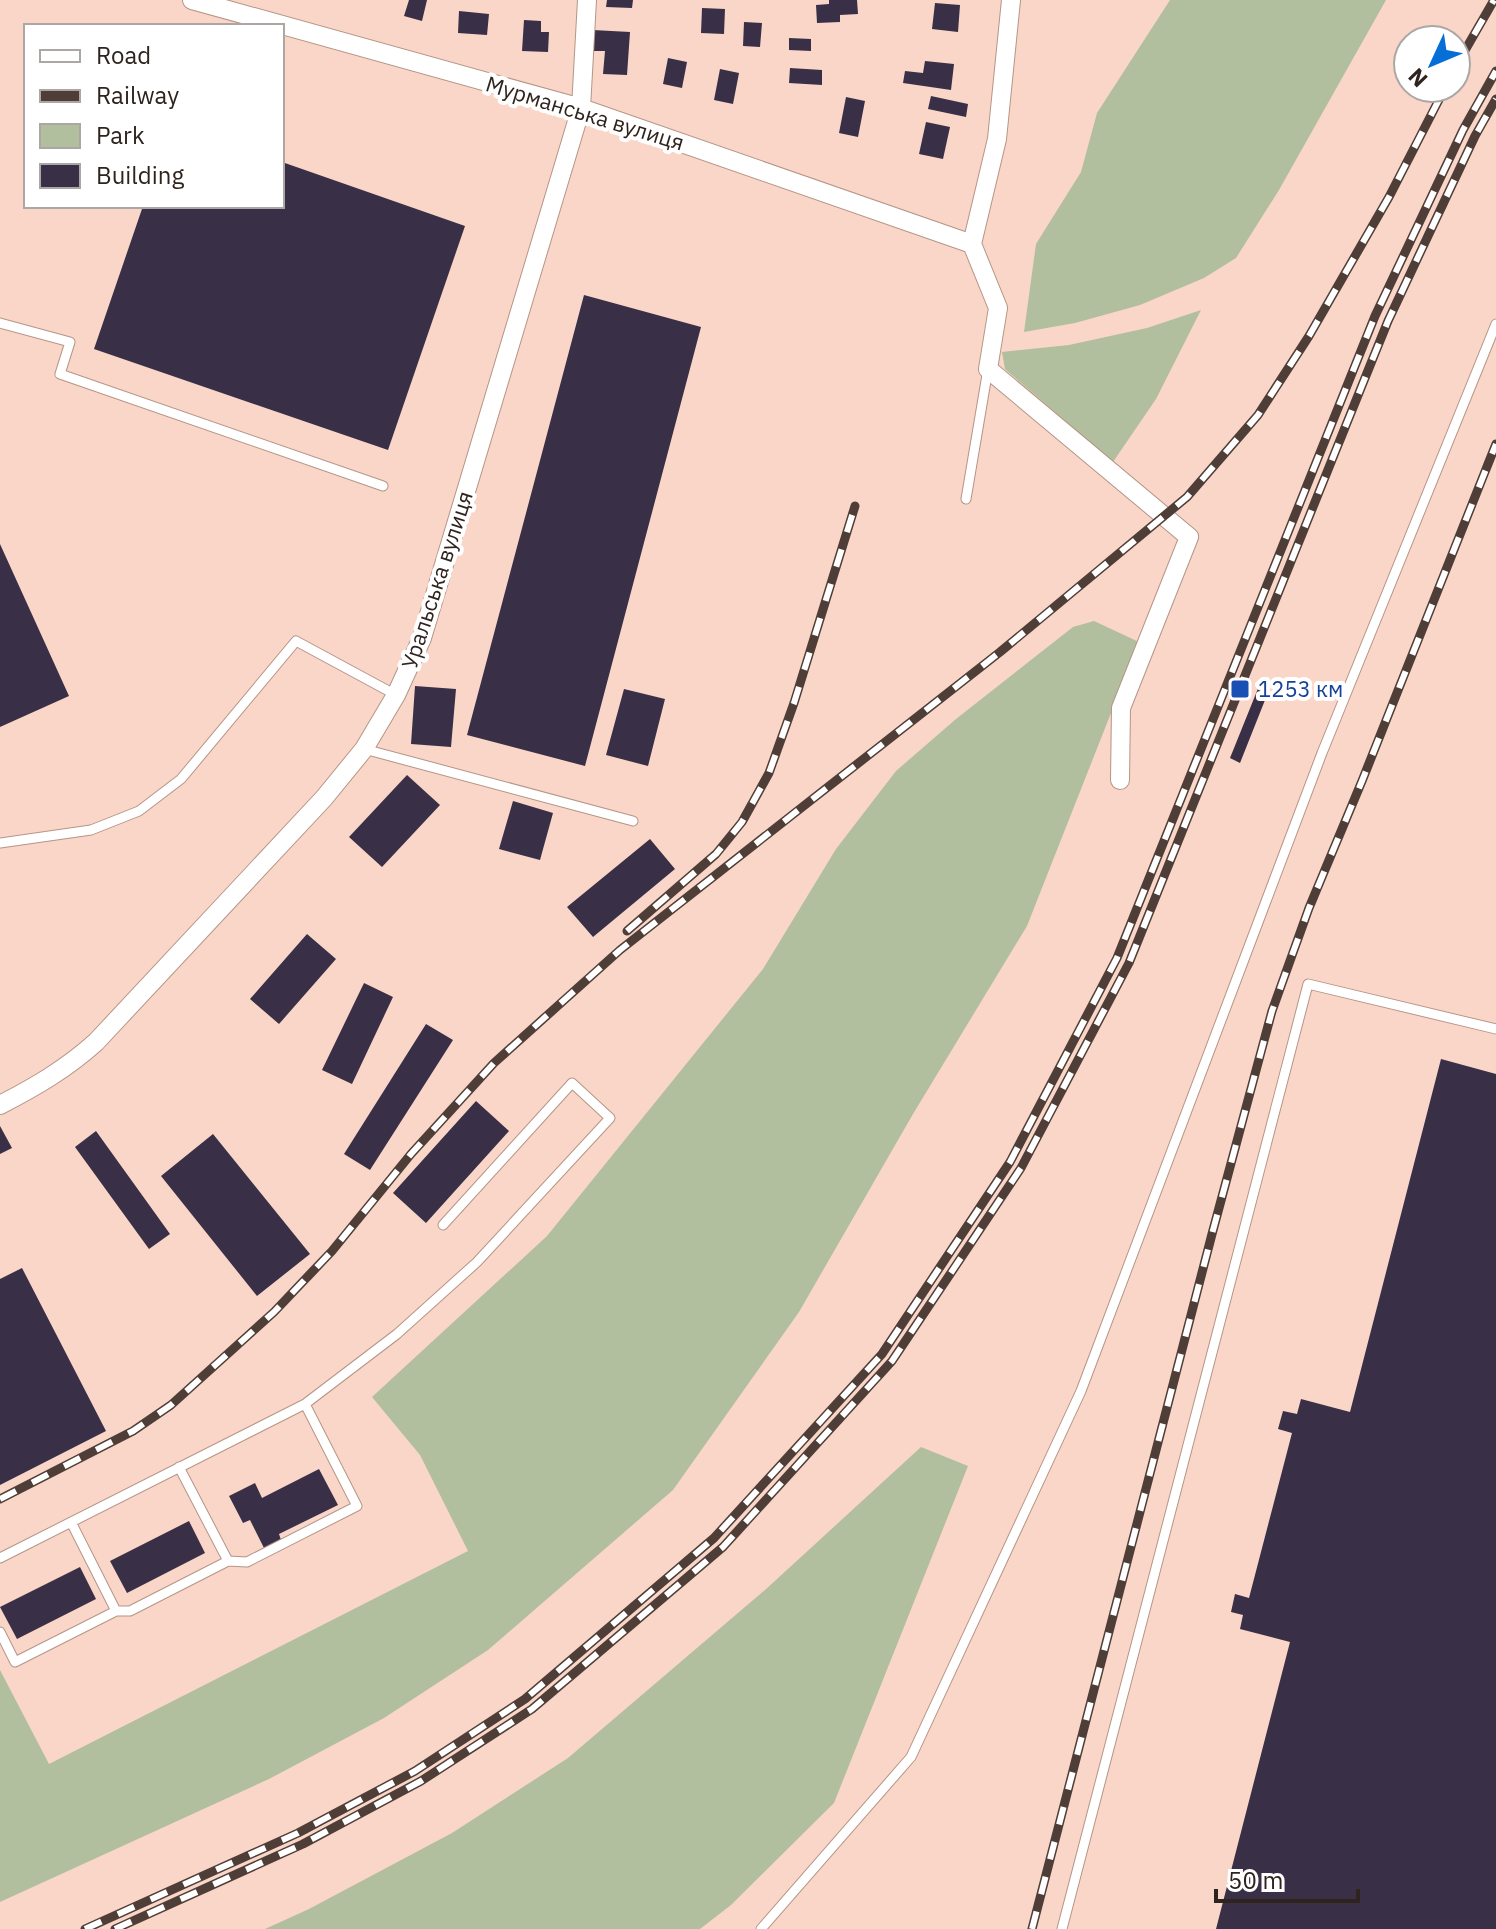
<svg xmlns="http://www.w3.org/2000/svg" width="1496" height="1929" font-family="'IBM Plex Sans',sans-serif">
<rect width="100%" height="100%" fill="#f9d6c7"/>
<path fill="#b1bf9e" d="M1170 0H1386L1279 190 1236 258 1204 278 1140 305 1075 323 1024 332 1036 244 1081 172 1097 113Z
M1201 310 1156 399 1113 462 1005 369 1002 352 1069 345 1147 328Z
M1094 621 1139 642 1027 926 913 1114 799 1312 673 1490 488 1650 384 1718 269 1779 0 1902V1670L49 1764 468 1551 420 1455 372 1397 547 1236 763 969 836 849 896 771 956 719 1073 627Z
M921 1447 968 1466 834 1803 731 1905 700 1929H265L309 1909 452 1833 568 1758 765 1590Z"/>
<path fill="#392f47" d="M409 0H427L422 21 404 16Z
M607 0H633L632 8 606 7Z
M829 0H857L858 14 840 15V22L817 23 816 5 829 4Z
M935 3 960 5 958 32 932 29Z
M702 8 725 9 724 34 701 33Z
M459 11 489 14 487 35 458 33Z
M524 20 541 21V32H549L548 52 522 51Z
M744 22 762 23 760 47 743 46Z
M593 30 630 32 627 75 603 74 605 51H592Z
M789 38 811 39V51L789 50Z
M668 58 687 62 682 88 663 84Z
M925 61 954 64 951 90 903 83 905 71 923 73Z
M790 68 822 70V85L789 83Z
M720 69 739 73 733 104 714 100Z
M931 96 968 104 966 117 928 109Z
M846 97 865 101 858 137 839 133Z
M926 122 950 127 943 159 919 154Z
M282 162 465 226 388 450 94 349 143 206H282Z
M584 295 701 327 585 766 467 735Z
M0 544 69 696 0 727Z
M415 686 456 689 451 747 411 744Z
M1259 686 1269 690 1240 763 1230 758Z
M624 689 665 699 648 766 606 755Z
M407 775 440 805 382 867 349 837Z
M513 801 553 813 540 860 499 849Z
M650 839 675 869 593 937 567 907Z
M307 934 336 959 279 1024 250 999Z
M364 983 393 997 352 1084 322 1070Z
M426 1024 453 1040 370 1170 344 1154Z
M1441 1059 1496 1074V1929H1216L1290 1642 1240 1629 1243 1615 1231 1612 1235 1594 1249 1598 1292 1433 1278 1429 1283 1411 1297 1414 1301 1399 1350 1412Z
M476 1101 509 1131 426 1223 393 1193Z
M0 1126 12 1148 0 1154Z
M96 1131 170 1234 149 1249 75 1147Z
M213 1134 310 1254 257 1296 161 1176Z
M22 1268 106 1431 0 1485V1279Z
M319 1469 338 1505 279 1534 281 1540 264 1548 250 1520 243 1523 229 1496 255 1483 262 1498Z
M189 1521 205 1553 127 1593 110 1561Z
M80 1567 96 1599 17 1639 0 1607Z"/>
<g fill="none" stroke-linecap="round" stroke-linejoin="round">
<g stroke="#b59587" stroke-width="11">
<path id="service" d="M0 323 70 342 60 374 383 486
M966 499 988 369
M364 749 633 821
M0 843 91 830 139 811 181 779 296 641 396 695
M179 1467 228 1561
M71 1522 116 1611
M0 1558 305 1404 397 1334 477 1262 610 1118 572 1083 443 1225
M0 1632 15 1662 116 1611H130L228 1561 247 1562 357 1506 305 1404
M761 1929 911 1757 1081 1391 1322 753 1496 324
M1062 1929 1308 984 1496 1029"/>
</g>
<g stroke="#b59587" stroke-width="20">
<path id="minor" d="M192 0 581 108 972 244
M972 244 998 308 988 369 1189 537 1121 708 1120 780
M972 244 997 139 1011 0
M0 1105C35 1087 66 1069 96 1042L324 798 364 749 396 695 422 638 581 108 587 0"/>
</g>
<use href="#service" stroke="#fff" stroke-width="9"/>
<use href="#minor" stroke="#fff" stroke-width="18"/>
<g stroke="#4e3e37" stroke-width="9">
<path id="rail" d="M1456 66 1494 0
M627 931 716 854 742 822 769 773 794 703 855 506
M0 1499 133 1431 171 1405 274 1312 332 1251 411 1154 494 1063 620 950 1000 652 1187 497 1258 415 1309 336 1389 197 1445 88
M85 1929 298 1833 415 1771 525 1699 714 1538 882 1354 1010 1162 1117 958 1375 316 1463 130 1496 71
M115 1929 303 1844 421 1781 532 1709 723 1547 892 1361 1021 1168 1129 963 1388 321 1475 136 1496 99
M1032 1929 1212 1234 1272 1011 1309 908 1362 781 1496 444"/>
</g>
<use href="#rail" stroke="#fff" stroke-width="6" stroke-dasharray="18" stroke-linecap="butt"/>
</g>
<rect fill="#1a4fb4" stroke="#fff" stroke-width="3" x="1230" y="679" width="20" height="20" rx="4"/>
<g text-anchor="middle" stroke-width="8" stroke-linejoin="round" paint-order="stroke">
<g font-size="22" fill="#2f231d" stroke="#fff">
<text transform="translate(585 113) rotate(17)" y="8">Мурманська вулиця</text>
<text transform="translate(437 580) rotate(-72)" y="8">Уральська вулиця</text>
</g>
<g font-size="22" fill="#164399" stroke="#fff" text-anchor="start">
<text x="1258" y="697">1253 км</text>
</g>
</g>
<rect x="24" y="24" width="260" height="184" fill="#ffffff" stroke="#aca7a5" stroke-width="2"/>
<rect x="40" y="50" width="40" height="12" fill="#ffffff" stroke="#aca7a5" stroke-width="2"/>
<text x="96" y="64" font-size="24" fill="#2f231d">Road</text>
<rect x="40" y="90" width="40" height="12" fill="#4e3e37" stroke="#aca7a5" stroke-width="2"/>
<text x="96" y="104" font-size="24" fill="#2f231d">Railway</text>
<rect x="40" y="124" width="40" height="24" fill="#b1bf9e" stroke="#aca7a5" stroke-width="2"/>
<text x="96" y="144" font-size="24" fill="#2f231d">Park</text>
<rect x="40" y="164" width="40" height="24" fill="#392f47" stroke="#aca7a5" stroke-width="2"/>
<text x="96" y="184" font-size="24" fill="#2f231d">Building</text>
<g transform="translate(1432 64) rotate(226)"><circle r="38" fill="#ffffff" stroke="#aca7a5" stroke-width="2"/>
<path d="M0-6L14 30L0 20L-14 30Z" fill="#066ed7"/>
<text y="-12" font-size="22" font-weight="bold" text-anchor="middle" fill="#2f231d">N</text>
</g>
<path d="M1216 1889v12h142v-12" fill="none" stroke="#2f231d" stroke-width="4"/>
<text x="1228" y="1889" font-size="24" fill="#2f231d" stroke="#ffffff" stroke-width="6" paint-order="stroke">50 m</text>
</svg>
